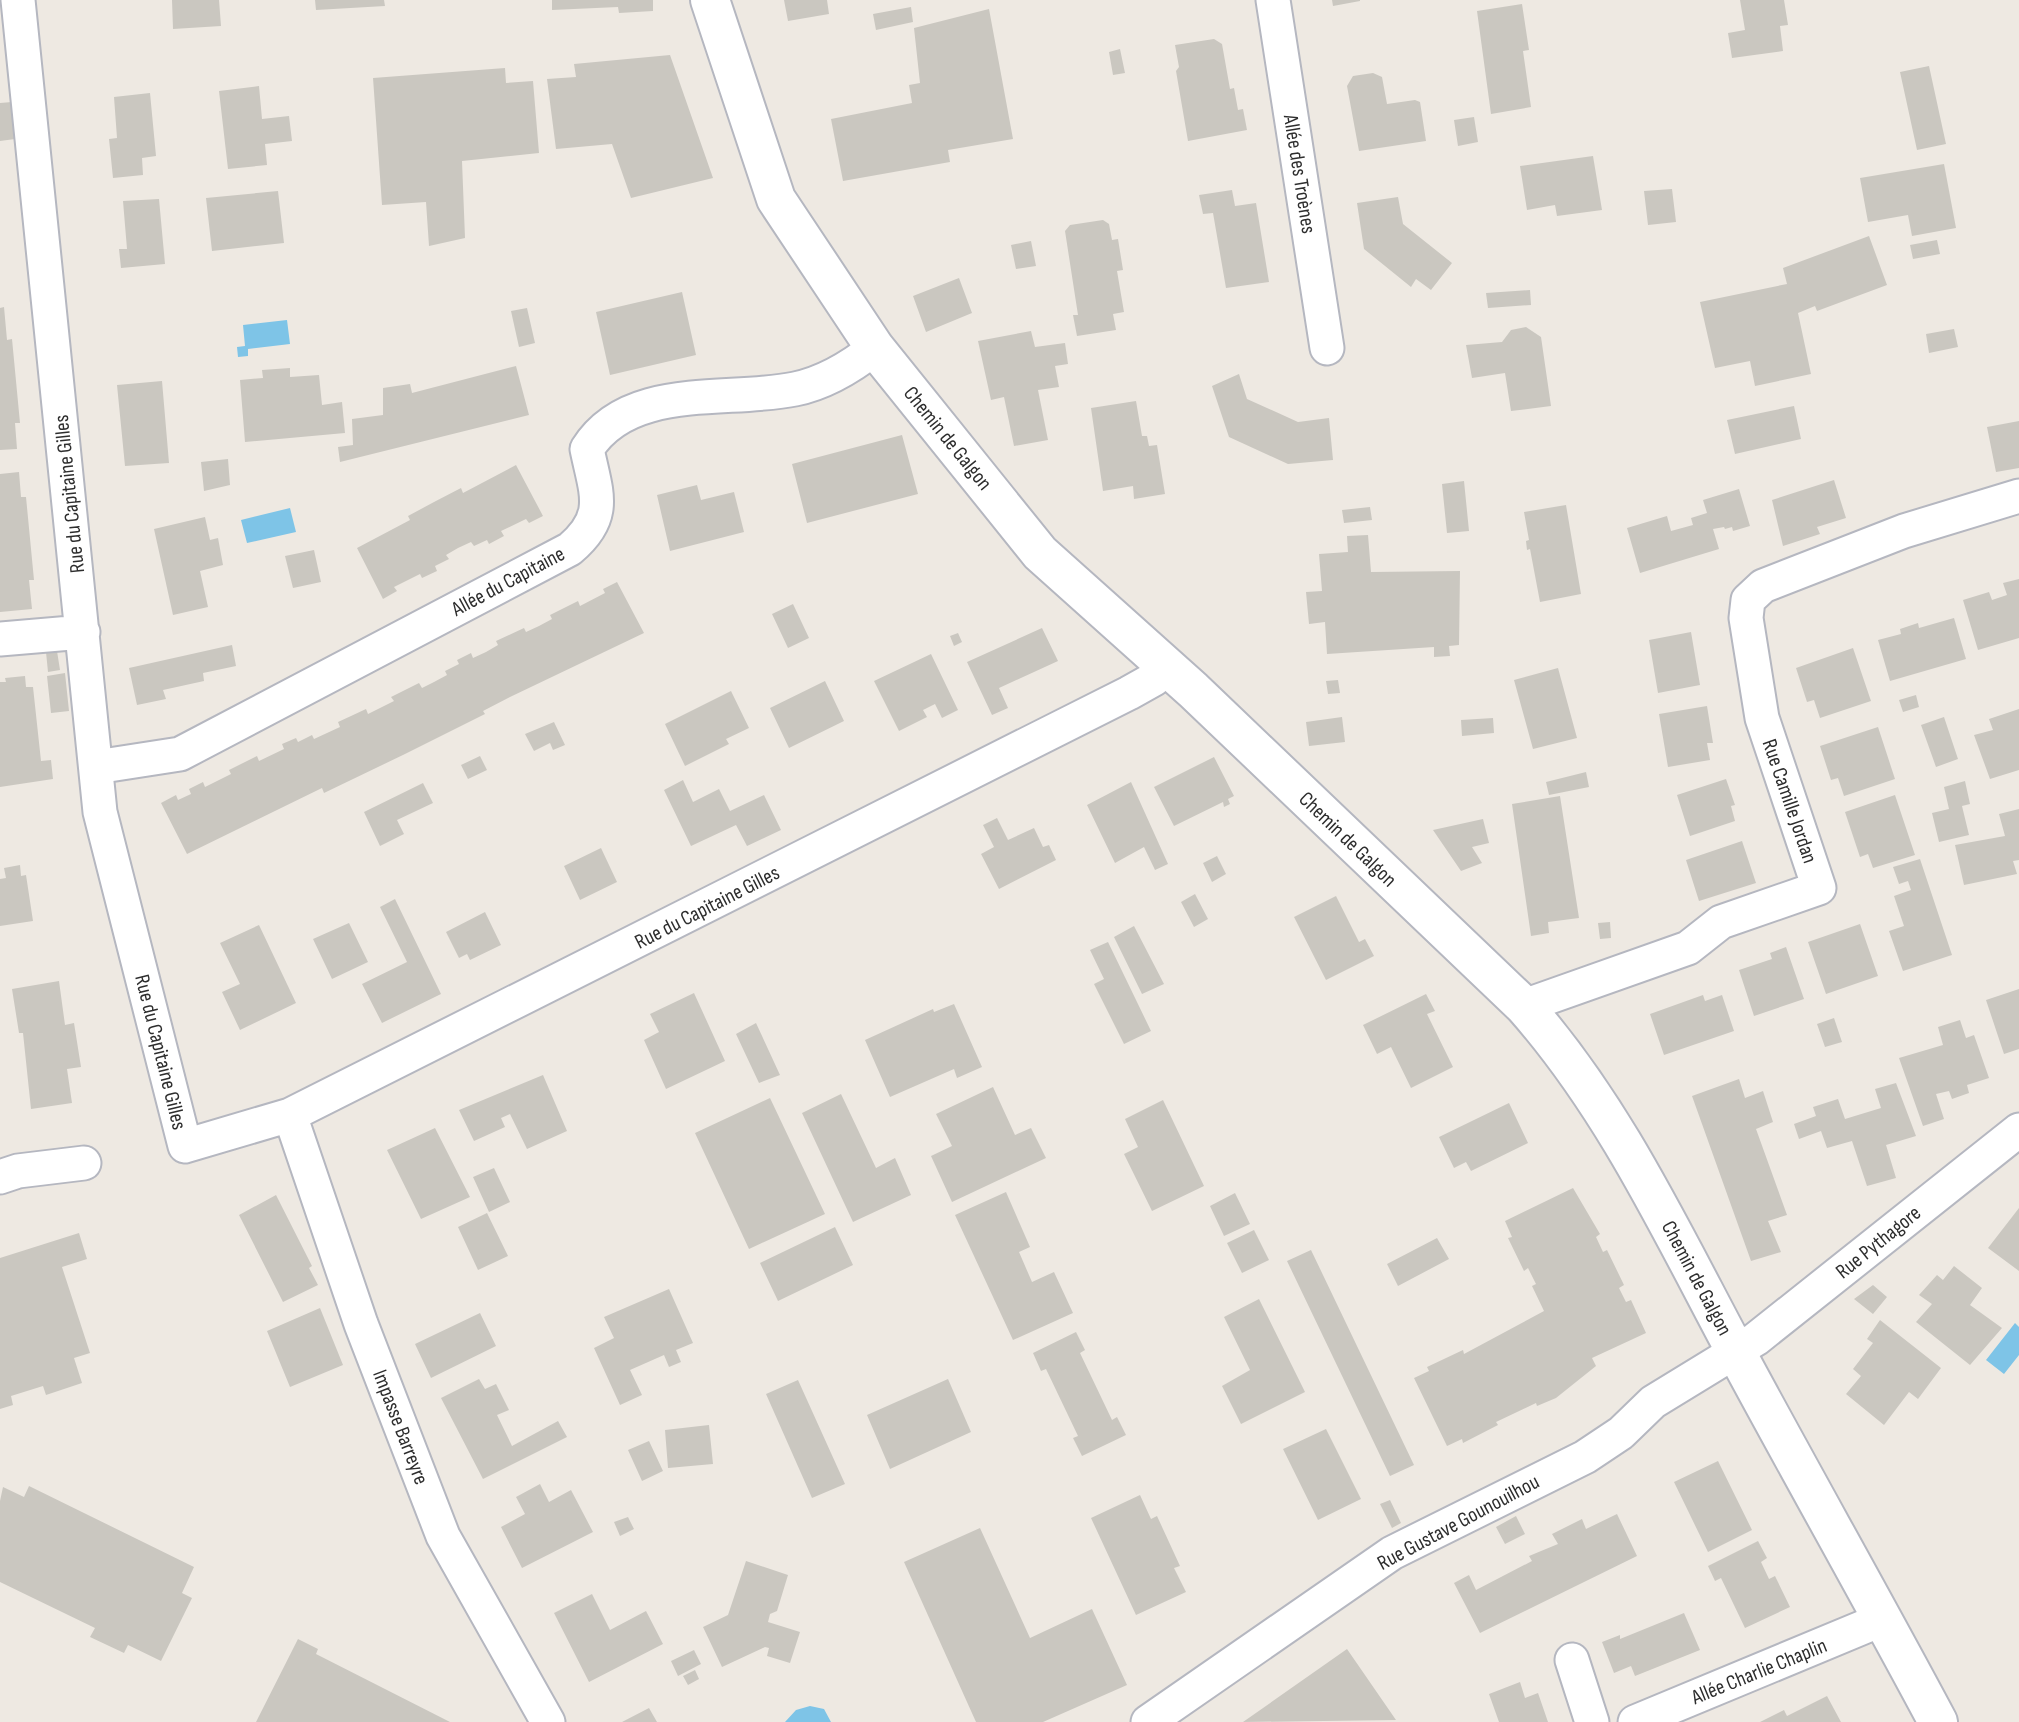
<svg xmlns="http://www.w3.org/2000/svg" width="2019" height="1722" font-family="'Sofia Sans Condensed',sans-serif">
<rect width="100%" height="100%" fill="#eee9e2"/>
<path fill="#7ec4e7" d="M287 320 290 344 248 349V356L238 357 237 347 245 346 243 325Z
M290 508 296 532 247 543 241 520Z
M2015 1323 2019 1327V1355L2004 1374 1986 1360Z
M810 1706 824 1709 831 1722H785L796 1710Z"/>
<path fill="#cac7c0" d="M172 0H219L221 26 173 29Z
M315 0H384L385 6 316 10Z
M552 0H653V11L619 13 618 7 552 10Z
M784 0H827L829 14 788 21Z
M1332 0H1360V1L1333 6Z
M1740 0H1784L1788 25 1780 26 1783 51 1732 58 1728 33 1745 30Z
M1522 4 1529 50 1523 51 1531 107 1491 114 1477 11Z
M911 7 913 22 876 30 873 14Z
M989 9 1013 139 948 150 950 162 843 181 831 119 912 103 909 85 920 83 914 28Z
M1214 39 1222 44 1230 89 1234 88 1238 110 1243 109 1247 130 1188 141 1176 71 1179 67 1175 45Z
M1120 49 1125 73 1113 75 1109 52Z
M670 55 713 178 631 198 612 144 556 149 547 79 576 77 574 64Z
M1929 66 1946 144 1917 150 1900 72Z
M505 68 506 83 533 81 539 153 462 161 465 238 429 246 426 202 382 205 373 78Z
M1373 73 1382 77 1387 104 1415 100 1420 102 1426 141 1359 151 1347 86 1353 76Z
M259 86 262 119 289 116 292 141 265 144 267 165 228 169 219 91Z
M150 93 156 156 142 158 143 175 113 178 109 139 117 138 114 97Z
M12 102 15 139 0 141V103Z
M1474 117 1478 142 1458 146 1454 120Z
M1593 156 1602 210 1557 216 1555 205 1527 210 1520 166Z
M1944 164 1956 228 1912 236 1908 215 1868 222 1860 178Z
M1672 189 1676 222 1648 225 1644 191Z
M1232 190 1235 206 1256 203 1269 282 1226 288 1213 213 1203 214 1199 195Z
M278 191 284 243 212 251 206 198Z
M1398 197 1403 224 1452 263 1431 290 1416 279 1411 287 1364 249 1357 203Z
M159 199 165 264 121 268 119 249H127L123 201Z
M1103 220 1109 224 1112 240 1118 239 1123 270 1117 271 1124 312 1113 314 1116 330 1077 336 1073 315H1078L1065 231 1070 225Z
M1869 236 1887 285 1817 311 1815 306 1798 313 1811 374 1755 386 1750 361 1715 368 1700 302 1787 284 1783 268Z
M1937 240 1940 254 1913 259 1910 245Z
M1031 241 1036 266 1016 269 1011 245Z
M959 278 972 313 926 332 913 296Z
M1530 290 1531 305 1488 308 1486 293Z
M682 292 696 355 610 375 596 312Z
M4 307 7 340 12 339 20 423H15L17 449 0 450V308Z
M527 308 535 343 519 347 511 311Z
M1526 327 1541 337 1551 406 1511 411 1505 373 1472 378 1466 345 1502 342 1511 330Z
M1954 329 1958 347 1929 353 1926 334Z
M1031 331 1035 347 1065 343 1068 364 1055 366 1059 387 1038 390 1048 440 1014 446 1004 397 991 400 978 341Z
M516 366 529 415 340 462 338 447 353 445 352 419 383 415V388L410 384 412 393Z
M290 368V377L319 375 322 405 342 402 345 433 245 442 240 380 263 378 262 370Z
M1239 374 1247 399 1298 422 1329 418 1333 460 1288 464 1229 437 1212 386Z
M162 381 169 463 125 466 117 385Z
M1136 401 1142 436H1147L1149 446 1157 445 1165 494 1134 499 1133 486 1103 491 1091 408Z
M1794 406 1801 439 1735 454 1727 420Z
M2019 421V468L1996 472 1987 427Z
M902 435 918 494 807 523 792 464Z
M228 459 230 485 204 491 201 462Z
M516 465 543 516 529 523 526 519 501 531 504 536 489 544 487 540 474 546 471 542 458 548 446 555 449 559 435 566 437 571 422 578 420 574 394 587 397 591 383 599 357 548 410 520 408 516 434 502 461 488 463 493Z
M19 472 21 497H26L34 580H29L32 609 0 612V474Z
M1834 480 1846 518 1817 527 1820 534 1783 546 1772 500Z
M1464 481 1469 531 1447 533 1442 484Z
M697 485 701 500 734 492 744 532 670 551 657 495Z
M1739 489 1750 526 1733 531 1732 527 1725 529 1724 527 1713 529 1719 549 1640 573 1627 528 1667 516 1671 531 1693 525 1691 518 1707 513 1703 500Z
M1566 505 1581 594 1540 602 1530 549 1527 550 1526 541 1529 540 1524 512Z
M1370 507 1372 520 1344 523 1342 510Z
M205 517 210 540 218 538 223 565 200 571 208 607 173 615 154 529Z
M1368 535 1371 572 1460 571 1459 645 1449 646 1450 656 1434 657V647L1327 654 1325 622 1309 624 1306 592 1322 591 1319 554 1348 552 1347 536Z
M314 550 321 582 293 588 285 556Z
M2019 579V638L1978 650 1963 600 1989 592 1992 600 2007 595 2003 583Z
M617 582 644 633 510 697 483 711 485 714 405 754 324 793 322 788 187 854 161 803 176 795 178 800 191 794 189 789 203 782 205 787 231 774 229 770 257 756 259 761 284 749 282 744 296 738 298 742 312 735 314 739 340 727 338 722 351 716 366 709 368 714 394 701 391 697 419 683 422 688 434 682 447 675 445 671 459 664 457 660 471 653 473 658 486 652 498 645 496 641 524 628 526 632 539 626 552 619 550 615 578 601 580 606 605 593 603 589Z
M793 604 809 638 788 648 772 614Z
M1954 618 1966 659 1890 681 1878 640 1901 634 1900 629 1918 623 1919 628Z
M1042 628 1058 661 999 688 1008 708 992 715 967 662Z
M1691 632 1700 685 1658 693 1649 640Z
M958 633 962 642 954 646 950 636Z
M232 645 236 666 203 673 204 681 163 690 166 699 137 705 129 668Z
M1853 648 1871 701 1820 718 1814 700 1807 702 1796 668Z
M57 651 60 670 48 672 46 652Z
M931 654 958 710 942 718 935 704 923 710 927 717 899 731 874 681Z
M1558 668 1577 738 1533 749 1514 680Z
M65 673 69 711 51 713 47 676Z
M25 676 26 687H33L41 761 51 760 53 779 0 787V682H6L5 678Z
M1338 680 1340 693 1328 694 1326 681Z
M825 681 844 721 789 748 770 708Z
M731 691 749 728 726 739 729 744 685 766 665 724Z
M1916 695 1919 707 1903 712 1899 700Z
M1707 706 1713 743H1707L1710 760 1668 767 1659 714Z
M2019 709V770L1990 779 1974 735 1993 730 1989 719Z
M1342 717 1345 742 1309 746 1306 722Z
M1944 717 1958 759 1936 767 1921 725Z
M1493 718 1494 733 1462 736 1461 720Z
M554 722 565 745 553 750 550 743 534 751 525 734Z
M1878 727 1895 779 1844 796 1838 778 1831 780 1820 746Z
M480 756 487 770 468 779 461 765Z
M1214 757 1234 796 1228 799 1230 804 1224 807 1223 802 1174 826 1154 787Z
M1586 772 1589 787 1549 795 1546 782Z
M1726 779 1735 805 1731 806 1735 821 1690 836 1677 795Z
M683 780 693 802 719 789 730 811 764 795 781 830 747 846 736 825 691 846 664 790Z
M1965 781 1970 804 1962 806 1969 835 1939 842 1932 813 1949 809 1944 787Z
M1131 782 1168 864 1155 870 1144 847 1115 863 1087 805Z
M423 783 433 803 397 820 404 834 380 846 364 812Z
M1895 795 1915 855 1873 868 1868 854 1860 857 1845 812Z
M1560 796 1579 918 1548 922 1549 933 1531 936 1512 804Z
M2019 809V860L2013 861 2017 874 1964 885 1955 845 2005 836 1999 814Z
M997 818 1008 840 1034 828 1043 847 1049 845 1056 860 999 889 981 854 994 847 983 825Z
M1483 819 1489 843 1472 847 1482 863 1461 871 1433 830Z
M1742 841 1756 883 1699 901 1686 860Z
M601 848 617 882 580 900 564 866Z
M1217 856 1226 874 1212 882 1203 863Z
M1920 859 1952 955 1903 971 1889 931 1904 926 1894 896 1911 890 1908 881 1899 884 1893 867Z
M20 865 21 876 26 875 33 921 0 926V879L6 878 4 868Z
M1195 894 1208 919 1194 927 1181 902Z
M1336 896 1359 942 1365 939 1374 956 1326 980 1294 917Z
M395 899 441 994 382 1023 362 984 407 962 380 907Z
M485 912 501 945 470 960 467 954 459 958 446 932Z
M1610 922 1611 938 1600 939 1598 923Z
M349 923 368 962 332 979 313 939Z
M1860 924 1878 976 1826 994 1808 942Z
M259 925 296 1003 240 1030 222 992 240 984 220 943Z
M1134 926 1164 984 1142 994 1114 937Z
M1108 942 1151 1031 1124 1044 1094 984 1104 979 1090 950Z
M1786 947 1804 999 1754 1016 1739 970 1772 959 1770 953Z
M59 981 65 1025 74 1023 81 1067 67 1069 72 1103 31 1109 23 1033H19L12 989Z
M2019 989V1049L2004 1054 1986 1000Z
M694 993 725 1061 666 1089 644 1040 659 1032 650 1014Z
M1426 994 1435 1011 1427 1014 1453 1067 1411 1088 1391 1047 1377 1054 1363 1025Z
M1703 995 1705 1001 1722 995 1734 1031 1664 1055 1650 1014Z
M954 1004 982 1067 957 1078 954 1069 890 1097 865 1040 933 1009 934 1012Z
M1834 1018 1842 1042 1825 1047 1817 1024Z
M1960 1020 1966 1038 1974 1035 1989 1078 1967 1085 1969 1093 1952 1099 1949 1091 1936 1094 1944 1119 1923 1126 1899 1058 1943 1045 1938 1027Z
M756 1023 780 1075 759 1083 736 1034Z
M543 1075 567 1131 527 1149 510 1114 501 1118 505 1127 474 1141 459 1110Z
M1739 1079 1745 1098 1763 1091 1773 1122 1756 1129 1787 1215 1768 1221 1781 1252 1751 1261 1692 1096Z
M1896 1083 1916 1136 1886 1145 1896 1178 1867 1186 1852 1141 1827 1148 1821 1131 1799 1139 1794 1124 1816 1116 1813 1107 1838 1099 1845 1119 1881 1108 1875 1089Z
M993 1087 1015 1135 1031 1128 1046 1158 952 1202 931 1156 952 1146 936 1114Z
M841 1094 876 1168 895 1158 911 1195 853 1222 802 1113Z
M770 1098 825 1214 749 1249 695 1133Z
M1163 1100 1204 1186 1152 1211 1124 1154 1138 1147 1125 1119Z
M1509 1103 1528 1143 1471 1171 1466 1162 1454 1168 1439 1137Z
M435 1128 470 1197 421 1219 387 1150Z
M494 1168 510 1202 489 1212 473 1177Z
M1573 1188 1600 1234 1596 1237 1603 1252 1607 1250 1624 1285 1619 1288 1626 1302 1631 1300 1646 1333 1592 1358 1596 1366 1556 1398 1537 1406 1536 1403 1496 1422 1498 1425 1463 1443 1462 1439 1447 1446 1414 1378 1429 1371 1427 1367 1463 1350 1464 1354 1544 1311 1532 1286 1536 1284 1528 1268 1524 1271 1508 1238 1512 1237 1505 1221Z
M1006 1192 1030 1247 1019 1252 1032 1282 1054 1272 1073 1313 1013 1340 955 1215Z
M1235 1193 1250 1224 1224 1236 1210 1206Z
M276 1195 312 1266 309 1268 318 1285 283 1302 239 1215Z
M2019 1208V1271L1988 1248Z
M487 1213 508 1256 478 1270 458 1227Z
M835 1227 853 1265 778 1301 760 1263Z
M1254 1230 1269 1260 1242 1273 1227 1243Z
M79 1233 87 1259 62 1267 90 1353 74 1358 82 1383 46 1395 43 1386 11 1396 13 1405 0 1409V1258Z
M1437 1238 1449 1259 1398 1286 1387 1264Z
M1311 1250 1414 1465 1390 1476 1287 1261Z
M1954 1266 1982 1288 1970 1305 2002 1328 1970 1365 1916 1322 1932 1304 1919 1295 1937 1275 1943 1280Z
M1873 1285 1887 1297 1873 1314 1854 1299Z
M669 1289 693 1343 676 1350 681 1362 669 1367 664 1355 630 1370 642 1395 620 1405 594 1348 614 1338 604 1317Z
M1259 1299 1305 1392 1241 1424 1222 1386 1250 1370 1224 1317Z
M320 1308 343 1365 290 1387 267 1331Z
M480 1313 496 1346 431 1378 415 1344Z
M1880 1320 1941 1368 1918 1399 1909 1392 1884 1425 1846 1394 1861 1376 1853 1369 1873 1343 1867 1339Z
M1076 1332 1085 1350 1080 1353 1112 1420 1117 1417 1126 1435 1082 1456 1073 1438 1078 1436 1046 1369 1041 1371 1033 1353Z
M479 1379 485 1389 496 1384 509 1410 497 1415 512 1446 558 1421 567 1437 483 1479 441 1398Z
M948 1379 971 1432 890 1469 867 1415Z
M798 1380 845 1484 812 1498 766 1394Z
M709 1425 713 1464 668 1468 665 1430Z
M1326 1429 1361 1499 1318 1520 1283 1449Z
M649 1441 663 1471 642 1481 628 1450Z
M1718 1461 1752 1530 1708 1552 1674 1482Z
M540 1484 549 1502 571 1490 593 1532 522 1568 501 1527 525 1514 516 1497Z
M29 1486 194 1567 182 1593 192 1598 161 1661 128 1645 124 1653 90 1637 95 1628 0 1582V1501L3 1487 24 1497Z
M1140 1495 1151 1519 1157 1516 1180 1566 1174 1568 1186 1592 1136 1615 1091 1518Z
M1390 1500 1401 1523 1392 1528 1380 1504Z
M1617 1514 1637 1556 1480 1633 1454 1583 1469 1575 1476 1590 1532 1561 1529 1556 1558 1544 1552 1534 1582 1519 1586 1529Z
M1516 1516 1525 1534 1505 1544 1496 1527Z
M628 1517 634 1529 620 1536 614 1522Z
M980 1528 1030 1638 1092 1609 1127 1685 1043 1722H976L904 1562Z
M1758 1541 1767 1558 1761 1562 1769 1579 1775 1576 1790 1607 1745 1628 1721 1578 1715 1581 1708 1566Z
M746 1561 788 1575 777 1611 770 1614 768 1622 800 1632 790 1663 767 1656 769 1648 765 1647 722 1667 703 1627 728 1615Z
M592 1594 610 1630 646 1611 663 1644 589 1682 554 1613Z
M1684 1613 1700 1650 1635 1676 1631 1666 1614 1673 1602 1642 1620 1635V1639Z
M298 1639 318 1649 316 1654 450 1722H256Z
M1347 1649 1396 1720 1243 1722Z
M694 1650 701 1664 678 1676 671 1661Z
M695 1670 699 1679 688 1685 683 1676Z
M1520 1682 1525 1698 1538 1693 1548 1722H1499L1489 1694Z
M1827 1696 1841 1722H1760L1784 1710 1787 1716Z
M649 1708 657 1722H622Z"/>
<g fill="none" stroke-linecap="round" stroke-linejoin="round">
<g stroke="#b5b7c0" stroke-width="37">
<path id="street" d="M18 0 100 812 185 1146 290 1115 1129 693 1154 679 1165 668
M1273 0 1327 348
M0 639 83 632
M96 767 180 754 570 549C609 516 596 493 587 449 629 382 728 403 795 389 825 383 851 367 875 348
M1524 1006 1688 948 1721 922 1819 888 1762 718 1746 618 1748 600 1763 586 1904 531 2019 496
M290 1115 361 1324 443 1536 548 1722
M0 1177 18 1171 84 1163
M1572 1660 1592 1722
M1148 1722 1392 1553 1585 1457 1621 1433 1653 1402 1756 1339 2019 1130
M1635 1722 1883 1619"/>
</g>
<g stroke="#b5b7c0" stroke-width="42">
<path id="secondary" d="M710 0 776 199 875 348 1040 553 1193 690 1524 1006C1615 1109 1672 1233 1737 1354 1803 1477 1872 1598 1938 1722"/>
</g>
<use href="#street" stroke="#fff" stroke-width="33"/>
<use href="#secondary" stroke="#fff" stroke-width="38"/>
</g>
<g text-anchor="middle" stroke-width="6" stroke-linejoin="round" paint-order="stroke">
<g font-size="21" fill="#2e2e2e" stroke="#fff">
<text transform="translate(1300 174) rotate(81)" y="7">Allée des Troènes</text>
<text transform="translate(948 438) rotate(51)" y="7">Chemin de Galgon</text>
<text transform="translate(69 494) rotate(-96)" y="7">Rue du Capitaine Gilles</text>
<text transform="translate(508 581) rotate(-28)" y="7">Allée du Capitaine</text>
<text transform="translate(1790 801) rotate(71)" y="7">Rue Camille Jordan</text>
<text transform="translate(1348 839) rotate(44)" y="7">Chemin de Galgon</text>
<text transform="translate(707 907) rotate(-27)" y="7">Rue du Capitaine Gilles</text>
<text transform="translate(161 1052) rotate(76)" y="7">Rue du Capitaine Gilles</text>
<text transform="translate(1878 1242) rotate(-39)" y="7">Rue Pythagore</text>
<text transform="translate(1697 1278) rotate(62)" y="7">Chemin de Galgon</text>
<text transform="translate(401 1427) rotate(69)" y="7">Impasse Barreyre</text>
<text transform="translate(1458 1522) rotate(-28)" y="7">Rue Gustave Gounouilhou</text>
<text transform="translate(1759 1671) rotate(-22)" y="7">Allée Charlie Chaplin</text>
</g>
</g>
</svg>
